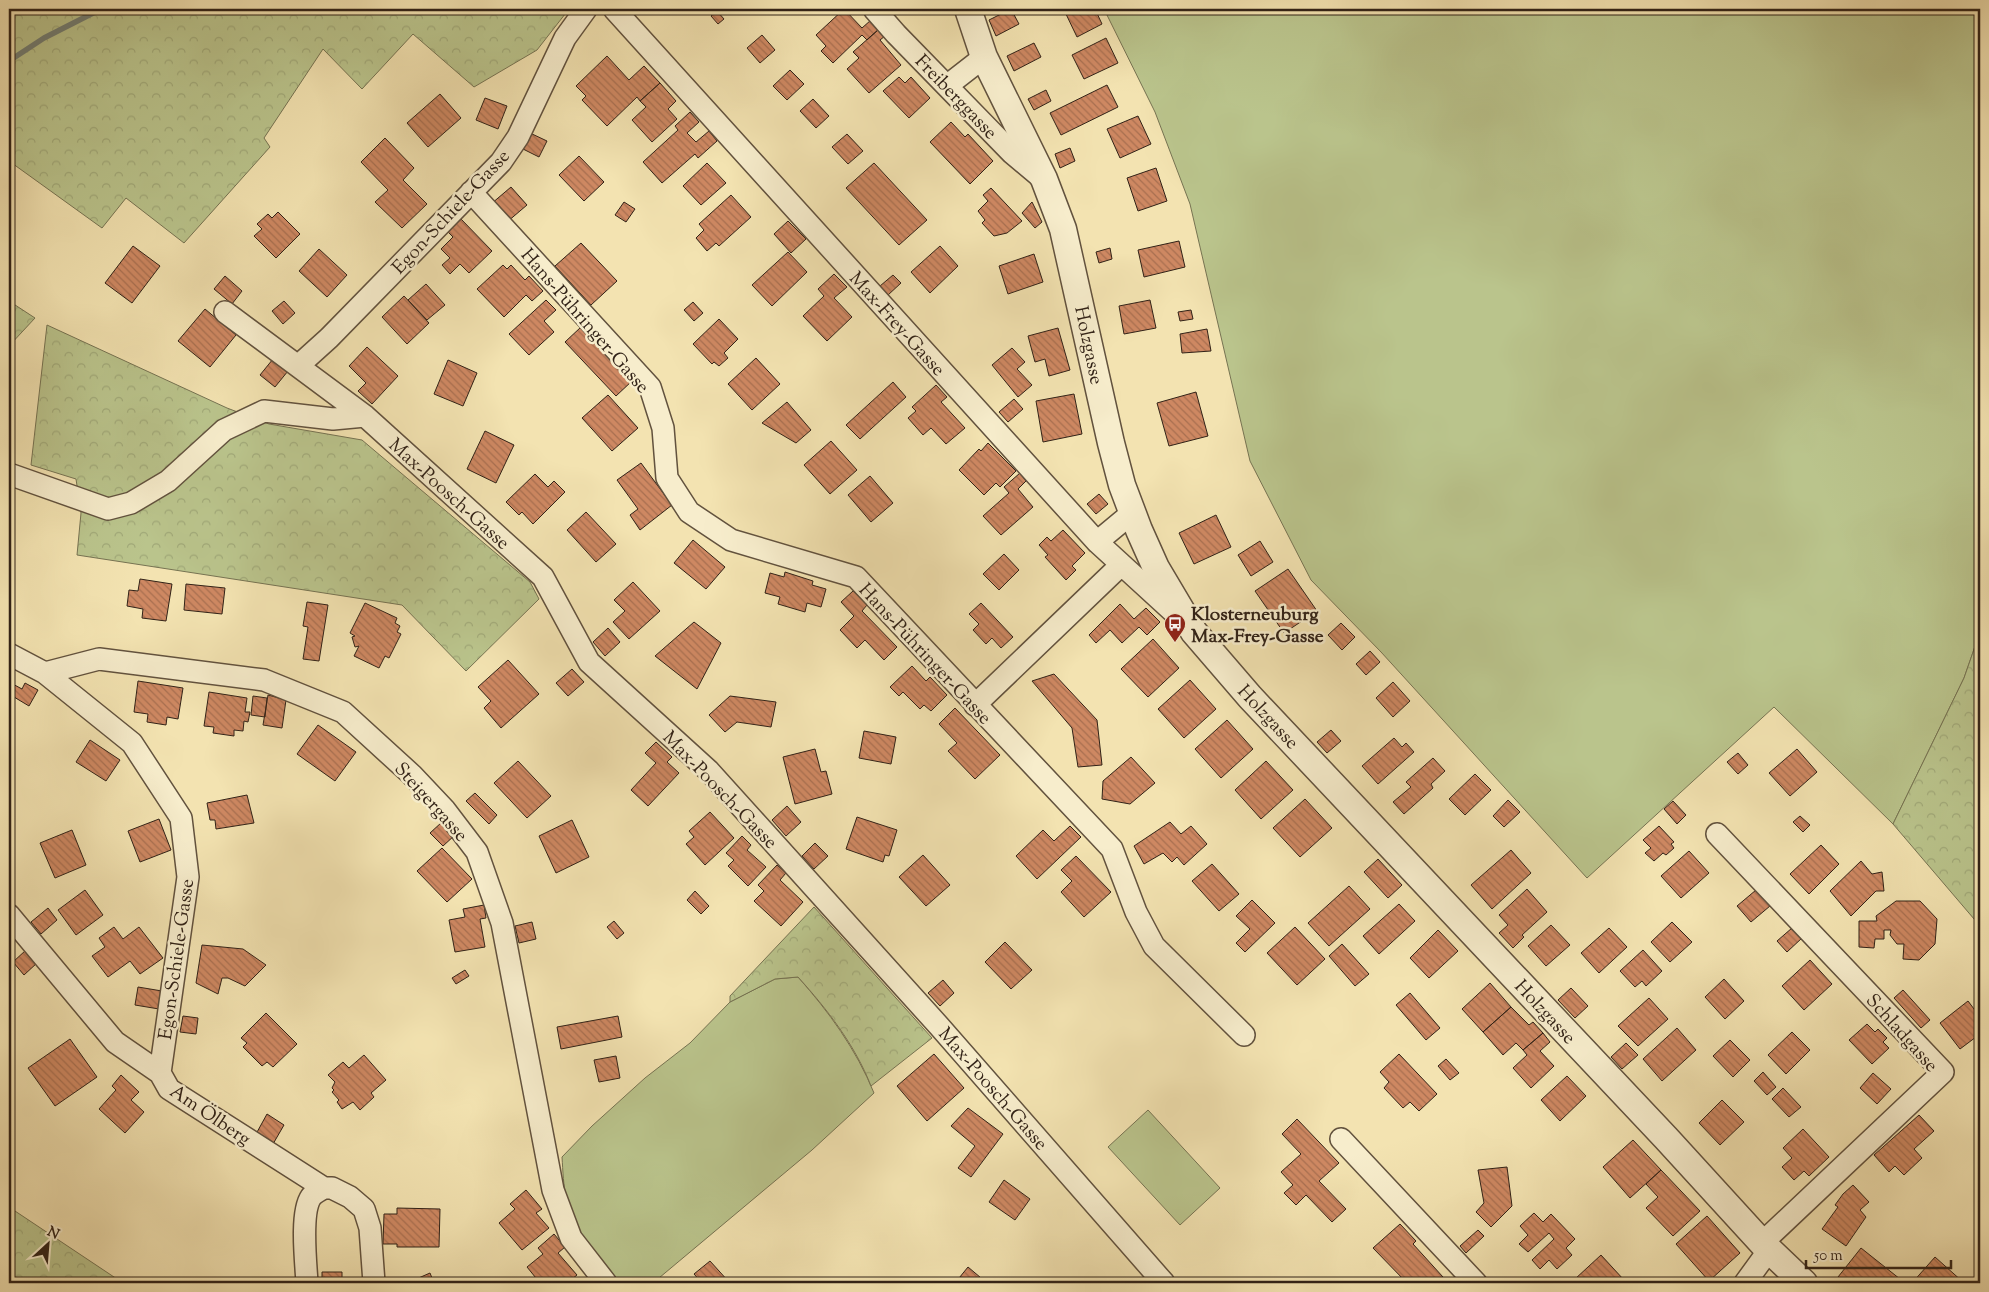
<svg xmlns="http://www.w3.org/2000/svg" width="1989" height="1292" font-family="'Sorts Mill Goudy',serif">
<defs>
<pattern id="forest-crowns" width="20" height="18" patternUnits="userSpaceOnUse" patternTransform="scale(1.25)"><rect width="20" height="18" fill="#bac48c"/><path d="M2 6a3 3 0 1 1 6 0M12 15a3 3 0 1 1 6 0" fill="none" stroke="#a0a878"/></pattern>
<pattern id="building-back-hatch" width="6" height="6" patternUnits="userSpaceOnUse" patternTransform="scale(1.25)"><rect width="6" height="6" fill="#ce8862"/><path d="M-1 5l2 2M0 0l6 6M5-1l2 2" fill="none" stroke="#a86f50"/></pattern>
</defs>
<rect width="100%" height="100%" fill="#f3e3b1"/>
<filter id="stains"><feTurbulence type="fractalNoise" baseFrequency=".004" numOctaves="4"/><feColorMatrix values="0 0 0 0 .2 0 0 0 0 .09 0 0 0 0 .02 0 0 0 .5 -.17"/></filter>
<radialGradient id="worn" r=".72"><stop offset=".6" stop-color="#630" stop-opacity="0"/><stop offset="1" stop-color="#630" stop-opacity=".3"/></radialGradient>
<path fill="#bac48c" stroke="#767352" d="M1104 9H1980V632L1964 678 1893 824 1774 707 1587 878 1381 652 1311 580 1250 461 1190 204 1155 112Z
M798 977C829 1012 856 1049 874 1093L812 1150 653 1283H616C596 1257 576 1232 567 1200 563 1186 563 1171 562 1157L592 1126 645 1078 690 1043 730 1002 775 979Z
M1148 1110 1220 1188 1180 1225 1108 1147Z"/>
<path fill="url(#forest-crowns)" stroke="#767352" d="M10 9H569L537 50 474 87 413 34 362 89 323 49 264 138 270 147 184 243 126 198 102 228 9 161Z
M9 301 35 318 9 346Z
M47 325 227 408 269 424 362 440 530 582 539 599 466 671 402 605 77 555 81 513 76 479 31 465Z
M1980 632V926L1893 824 1964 678Z
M814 907 932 1038 871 1086C855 1045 827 1009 798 977L775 979 730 1002V996Z
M9 1207 123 1283H9Z"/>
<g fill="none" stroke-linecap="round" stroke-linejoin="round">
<path stroke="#727f75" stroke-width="5.5" d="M9 61 44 38 101 9"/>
</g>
<path fill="url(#building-back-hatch)" stroke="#312217" d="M844 9 862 28 871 20 879 29 867 40 862 35 833 63 821 51 826 46 816 35Z
M1011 9 1019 24 996 36 989 20Z
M1071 9H1095L1102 24 1077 37 1065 12Z
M717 11 724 19 718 24 711 16Z
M879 29 885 36 880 40 901 65 869 93 847 69 859 58 853 52Z
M762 35 775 50 760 63 747 48Z
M1106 38 1118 63 1084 79 1072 55Z
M1034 43 1041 57 1014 71 1007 56Z
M607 56 629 80 644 66 660 83 640 101 637 97 607 126 582 100 586 96 576 86Z
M790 70 804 84 787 100 773 86Z
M899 77 905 83 911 77 930 98 909 118 883 91Z
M660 83 676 101 668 109 677 119 652 142 632 120 646 107 640 101Z
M1107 85 1118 107 1061 135 1050 113Z
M1046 90 1051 101 1034 110 1028 99Z
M440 94 461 118 428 147 407 123Z
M485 98 507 106 498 129 476 120Z
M813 99 829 116 816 128 800 111Z
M690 112 699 122 687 133 696 142 709 131 717 141 698 158 695 154 662 183 643 162 678 130 675 126Z
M1138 116 1151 144 1120 158 1107 129Z
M951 122 965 137 968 134 993 161 970 184 930 142Z
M530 133 547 141 539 157 523 149Z
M847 134 863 151 848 164 832 147Z
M385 138 414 168 403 180 427 204 402 228 375 202 388 190 361 162Z
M1070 148 1075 161 1060 168 1055 154Z
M579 156 604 182 584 201 559 175Z
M707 163 726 183 701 205 683 186Z
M874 163 927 220 899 245 846 188Z
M1156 168 1167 201 1138 211 1127 178Z
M511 187 527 205 507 222 491 204Z
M991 188 1022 221 1007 233 994 236 982 223 985 220 978 211 988 201 983 195Z
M731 195 751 217 719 246 716 243 707 251 696 238 704 230 699 224Z
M624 202 635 209 626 222 615 215Z
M1032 202 1042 222 1035 228 1022 213Z
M278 212 300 234 276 258 254 236 262 229 257 224 268 214 272 218Z
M461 219 492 251 469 273 460 264 450 274 442 265 450 258 441 249 453 237 448 232Z
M788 221 806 239 791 253 774 234Z
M1179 241 1185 267 1144 277 1138 250Z
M581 243 617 281 591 305 555 266Z
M133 246 160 266 132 303 105 283Z
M940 246 958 266 930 293 911 272Z
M1110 248 1112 259 1099 263 1096 252Z
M319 249 347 275 327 297 299 271Z
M788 252 807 272 772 306 752 285Z
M1034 254 1043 282 1008 294 999 266Z
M503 265 507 269 511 265 525 280 529 276 543 291 532 301 526 295 504 317 477 289Z
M834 274 847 287 834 298 852 317 827 341 803 316 824 296 818 289Z
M893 275 901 283 888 295 880 286Z
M225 276 242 291 232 304 214 289Z
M426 284 445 305 427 320 408 300Z
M404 296 429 323 407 344 382 317Z
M546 300 556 310 544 321 554 332 529 355 509 334Z
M1150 300 1156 328 1124 334 1119 306Z
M284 301 295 313 283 324 272 311Z
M693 302 703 313 694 321 684 310Z
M205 309 236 335 210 367 178 341Z
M1191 310 1193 319 1180 321 1178 312Z
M719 319 738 339 724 353 728 358 719 366 714 362 712 364 693 344Z
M581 327 632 381 616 396 565 342Z
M1058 328 1070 370 1049 376 1045 359 1035 362 1028 336Z
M1207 329 1211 351 1182 353 1180 334Z
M367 347 398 376 372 404 358 391 366 383 349 366Z
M1012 348 1025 362 1017 369 1032 385 1018 397 992 365Z
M756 358 780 384 752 410 728 384Z
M273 359 288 371 275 387 260 375Z
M448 360 477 373 463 406 434 394Z
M893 382 906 397 860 439 846 425Z
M936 385 947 397 941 402 965 428 946 444 931 428 923 435 908 418 916 411 912 407Z
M1196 392 1208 436 1169 446 1157 403Z
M1074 394 1082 434 1043 442 1036 401Z
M608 395 638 428 612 451 582 418Z
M1014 399 1023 409 1008 422 999 412Z
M787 402 811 430 796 443 762 423Z
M485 431 514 445 496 483 467 469Z
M831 441 857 470 830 494 804 465Z
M988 443 1016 471 1000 487 996 483 984 495 959 470 979 449 981 451Z
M641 463 672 505 640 530 630 515 638 509 617 480Z
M1020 473 1026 481 1018 489 1033 507 1001 535 983 516 1009 493 1004 487Z
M535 474 548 487 554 481 565 492 533 524 522 512 519 515 506 502Z
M870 476 893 503 871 522 848 495Z
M1099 494 1108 504 1096 514 1087 504Z
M9 512 14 513 9 538Z
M586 512 616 544 596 562 567 530Z
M1216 515 1231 547 1194 564 1179 533Z
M1063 530 1085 553 1072 566 1076 570 1066 580 1045 557 1048 555 1039 545 1047 537 1051 541Z
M693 540 725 567 706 589 674 563Z
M1260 541 1273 562 1251 576 1238 555Z
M1004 554 1019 570 999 590 983 574Z
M1288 569 1317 611 1284 633 1255 591Z
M785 572 813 581 812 585 826 589 821 607 807 603 805 612 778 604 780 597 765 593 770 573 784 577Z
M140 579 172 584 166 621 142 618 143 609 127 606 129 590 138 591Z
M633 582 660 611 629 639 613 622 625 611 614 600Z
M186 584 225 588 222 614 184 610Z
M853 591 867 605 862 611 897 647 884 660 865 640 857 648 840 630 854 616 841 602Z
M307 602 328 605 319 661 303 659 308 627 303 626Z
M365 603 397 618 395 623 400 626 397 632 401 634 389 658 385 656 379 668 354 656 359 646 355 647 352 637 355 636 350 633Z
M981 603 1013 637 1001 648 992 638 986 644 973 630 979 624 969 614Z
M1120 604 1134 619 1146 608 1160 622 1147 635 1139 627 1122 643 1110 630 1096 643 1089 635Z
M694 622 721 643 697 689 655 656Z
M1341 623 1355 637 1342 650 1328 635Z
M608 628 620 642 605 656 593 642Z
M1153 639 1179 668 1148 697 1121 669Z
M1370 651 1380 662 1366 675 1356 664Z
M508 660 539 694 501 728 484 708 491 701 478 687Z
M912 666 926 681 930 677 947 695 931 711 924 705 920 709 903 692 899 696 890 687Z
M572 669 584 682 568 696 556 683Z
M1054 674 1097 720 1102 765 1078 767 1072 728 1032 681Z
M1190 680 1216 709 1184 738 1158 709Z
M138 681 183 688 178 719 167 717 166 725 147 722 148 714 134 712Z
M9 682 22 689 25 683 38 690 29 706 14 697 9 706Z
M1393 682 1410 701 1393 717 1376 698Z
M209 692 247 698 245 712H250L248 722 244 721 243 731 234 730V736L213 733 214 727 204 726Z
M268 695 286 700 282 728 263 725Z
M253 696 267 698 265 717 251 715Z
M730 696 776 702 771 727 737 722 725 732 709 715Z
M955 708 1000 755 975 779 948 751 957 743 939 724Z
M1227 720 1253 749 1221 778 1195 749Z
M318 725 356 752 335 781 297 754Z
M1331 730 1341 741 1327 753 1317 742Z
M864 731 896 737 891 764 859 758Z
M1394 738 1402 747 1406 743 1414 752 1378 784 1362 766Z
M90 740 120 760 106 781 76 762Z
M656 742 672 757 667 762 679 773 648 806 631 790 656 763 645 753Z
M815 749 821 772 826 771 832 794 795 804 783 757Z
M1797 749 1817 772 1790 796 1769 773Z
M1738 753 1748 765 1738 774 1727 762Z
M1131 757 1155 783 1130 804 1102 799 1103 781Z
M1433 758 1445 771 1431 784 1433 788 1404 814 1393 802 1411 787 1406 782Z
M518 761 551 796 527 818 494 783Z
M1266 761 1293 790 1261 819 1235 790Z
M1475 774 1491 790 1465 815 1449 799Z
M475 793 497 815 489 824 466 801Z
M247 795 254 823 216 829 215 820H210L207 803Z
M1305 799 1332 828 1300 857 1273 828Z
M1508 800 1520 812 1504 827 1493 816Z
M1673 801 1686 815 1677 824 1664 809Z
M787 806 801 822 786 836 772 820Z
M710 812 734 838 705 865 686 844 694 837 689 831Z
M1800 816 1810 825 1803 832 1793 822Z
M857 817 897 830 889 856 885 855 883 862 846 849Z
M159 819 171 850 140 862 128 831Z
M572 820 589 857 556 873 539 836Z
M442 822 455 835 443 846 430 833Z
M1170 822 1181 834 1191 826 1207 844 1184 865 1177 857 1172 862 1163 853 1144 864 1134 846Z
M1070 826 1081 837 1037 879 1016 856 1043 830 1054 841Z
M1659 826 1674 842 1671 844 1674 848 1666 855 1663 853 1654 861 1645 853 1651 848 1643 840Z
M72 830 86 865 55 878 40 843Z
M742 836 751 845 747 850 766 867 748 886 728 866 734 860 726 853Z
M815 843 828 856 814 869 802 856Z
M1821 845 1839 864 1809 894 1790 874Z
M442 848 472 879 447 902 417 871Z
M1511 850 1531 873 1492 909 1471 885Z
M1689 851 1709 873 1681 898 1661 876Z
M923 855 950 885 926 906 899 877Z
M1076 856 1111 892 1084 917 1061 892 1072 881 1061 870Z
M1378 859 1402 885 1388 898 1364 872Z
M1861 861 1872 874 1882 872 1884 891H1876L1851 916 1830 891Z
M1212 864 1239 894 1219 911 1192 881Z
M777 865 786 873 780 880 803 902 781 926 754 901 764 891 758 885Z
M1349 886 1370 909 1329 946 1308 923Z
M1527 889 1547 912 1522 935 1524 937 1513 948 1499 933 1508 925 1499 915Z
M85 890 103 915 76 935 58 910Z
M1756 890 1770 906 1751 922 1737 906Z
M695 891 709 906 701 914 687 900Z
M1252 900 1275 923 1245 952 1236 943 1250 929 1236 916Z
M1896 901H1920L1937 919 1935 944 1919 960 1903 959 1904 944H1897L1890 935 1891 930H1884V939H1875L1874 948 1859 947V921H1877L1876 916Z
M1399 904 1415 921 1379 954 1363 936Z
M484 905 486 918 480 919 485 947 455 952 449 920 465 917 463 909Z
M48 908 57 920 41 934 31 922Z
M614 921 624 933 617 939 607 927Z
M532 922 536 939 519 943 515 926Z
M1672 922 1692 942 1670 962 1651 942Z
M1551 925 1570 945 1546 966 1528 946Z
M114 927 123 939 139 927 163 958 140 974 130 961 108 977 92 956 105 947 99 938Z
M1295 927 1325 959 1297 985 1267 953Z
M1609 928 1627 947 1599 973 1581 953Z
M1792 928 1802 938 1787 952 1777 941Z
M1438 930 1458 951 1429 978 1410 958Z
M1005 942 1032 970 1011 989 985 962Z
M1342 944 1369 974 1355 986 1329 956Z
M202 945 243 949 266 965 245 986 228 978H222L218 994 196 983Z
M26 950 37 963 24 975 13 962Z
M1643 950 1662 971 1646 986 1642 981 1635 987 1620 971Z
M1810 960 1832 984 1804 1010 1782 986Z
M465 970 469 976 456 984 452 978Z
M1724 979 1744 1001 1725 1019 1705 997Z
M943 980 954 993 940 1006 928 993Z
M1490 983 1511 1007 1483 1032 1462 1009Z
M138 987 162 991 159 1009 135 1005Z
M1571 988 1588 1006 1575 1018 1558 1000Z
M1903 990 1930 1020 1921 1028 1894 998Z
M1410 993 1440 1028 1426 1040 1396 1005Z
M1649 998 1668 1019 1638 1046 1618 1026Z
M1968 1001 1980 1017V1034L1960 1049 1940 1023Z
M1511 1007 1529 1025 1533 1022 1543 1033 1523 1050 1516 1043 1503 1055 1483 1032Z
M266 1013 297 1044 273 1067 267 1062 262 1066 243 1047 247 1043 241 1038Z
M183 1016 198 1018 196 1034 180 1032Z
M618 1016 622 1037 561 1049 557 1027Z
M1867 1024 1875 1032 1878 1029 1887 1038 1883 1042 1889 1048 1872 1064 1849 1040Z
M1677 1028 1696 1050 1662 1081 1643 1059Z
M1792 1032 1810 1050 1786 1074 1768 1055Z
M1543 1033 1550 1042 1540 1051 1554 1066 1531 1088 1513 1068 1527 1055 1523 1050Z
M70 1039 97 1077 55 1106 28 1068Z
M1730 1040 1750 1060 1733 1077 1713 1056Z
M1626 1043 1638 1055 1622 1069 1611 1057Z
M934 1054 964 1088 927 1121 897 1086Z
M1399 1054 1437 1094 1419 1111 1410 1102 1403 1108 1384 1088 1389 1082 1380 1072Z
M364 1055 386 1080 371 1093 374 1097 360 1110 353 1102 342 1109 337 1102 339 1100 332 1092 334 1090 332 1088 335 1082 328 1075 343 1062 349 1068Z
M616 1056 620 1078 599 1082 594 1060Z
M1446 1059 1459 1073 1450 1080 1438 1066Z
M1763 1072 1776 1087 1767 1095 1754 1081Z
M1873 1073 1891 1089 1877 1104 1860 1088Z
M121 1075 139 1092 131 1100 144 1112 125 1133 99 1109 116 1090 112 1086Z
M1567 1076 1586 1096 1560 1121 1541 1100Z
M1783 1088 1801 1107 1789 1117 1772 1099Z
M1722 1100 1744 1122 1720 1145 1699 1123Z
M968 1108 1003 1134 971 1177 958 1168 975 1146 951 1126Z
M267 1114 284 1125 273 1144 256 1134Z
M1919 1115 1934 1131 1914 1149 1922 1158 1904 1175 1895 1166 1889 1172 1874 1155Z
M1297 1119 1339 1163 1319 1181 1346 1209 1332 1222 1306 1195 1296 1205 1284 1193 1293 1185 1281 1172 1301 1154 1282 1134Z
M1803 1129 1829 1157 1809 1176 1804 1171 1794 1180 1782 1167 1792 1158 1783 1148Z
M1633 1140 1661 1170 1630 1198 1603 1167Z
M1507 1167 1512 1206 1491 1227 1476 1212 1484 1203 1478 1170Z
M1661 1170 1700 1211 1673 1236 1646 1208 1658 1197 1646 1184Z
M1004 1180 1030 1199 1015 1220 989 1202Z
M1853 1185 1869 1202 1860 1210 1866 1217 1846 1246 1822 1229 1838 1207 1835 1205 1843 1194Z
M526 1190 542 1209 536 1213 549 1228 522 1250 499 1223 515 1209 510 1204Z
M397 1208 440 1209 439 1247H397V1244H383L384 1214H397Z
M1534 1213 1543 1222 1551 1214 1575 1239 1566 1248 1572 1255 1557 1269 1549 1260 1540 1269 1532 1260 1554 1239 1549 1233 1528 1252 1519 1244 1528 1235 1520 1226Z
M1707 1216 1740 1253 1709 1281 1676 1244Z
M1400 1224 1416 1241 1413 1244 1443 1277 1435 1283H1422L1417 1278 1411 1283H1407L1373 1248Z
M1478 1230 1484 1236 1466 1253 1460 1246Z
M554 1234 565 1247 558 1253 577 1275 567 1283H540L527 1267 543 1254 538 1248Z
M1861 1248 1900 1279 1897 1283H1846L1838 1277Z
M1601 1255 1624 1280 1620 1283H1578L1575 1279Z
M1935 1257 1963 1282 1962 1283H1912Z
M710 1261 729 1282 728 1283H702L694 1274Z
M968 1267 987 1283H955Z
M322 1272H342V1283H322Z
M430 1273 434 1283H415L414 1280Z"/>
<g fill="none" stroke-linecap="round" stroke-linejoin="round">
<g stroke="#62523e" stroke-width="24">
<path id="minor" d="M614 9 1097 542 1180 618
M874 9 896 34 1012 153 1043 179
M948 85 984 57
M471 192 650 387 663 428 667 478 689 512 731 540 856 577 1112 849 1136 912 1154 946 1244 1035
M225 312 365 416 543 577 589 662 709 771 939 1026 1164 1283
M298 366 329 338 501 162 518 137 565 38 586 9
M9 474 108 509 131 503 168 481 224 430 264 411 333 419 365 416
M1097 542 1132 513
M9 654 45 673 132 743 181 818 188 877 160 1073
M45 673 99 659 264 680 343 712 412 775 445 810 477 852 502 923 553 1190 571 1238 606 1283
M975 705 1121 565
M1717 834 1943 1072 1762 1243
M9 915 115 1042 160 1073 169 1089 324 1188H332L350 1197 364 1209 370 1228 374 1283
M1341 1139 1476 1283
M307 1283C306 1264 300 1213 311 1197 314 1193 320 1190 324 1188
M1745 1283 1769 1250"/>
</g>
<g stroke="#62523e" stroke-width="29">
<path id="tertiary" d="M968 9 984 57 1044 179 1063 229 1111 443 1122 485 1139 530 1156 568 1194 632 1250 697 1666 1138 1762 1243 1804 1283"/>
</g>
<use href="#minor" stroke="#f7edcc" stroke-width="21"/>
<use href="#tertiary" stroke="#f7edcc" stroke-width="26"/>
</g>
<defs>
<g id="bus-pin" transform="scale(1.125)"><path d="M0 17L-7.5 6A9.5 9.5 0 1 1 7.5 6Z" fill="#8f2418" stroke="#f7edcc"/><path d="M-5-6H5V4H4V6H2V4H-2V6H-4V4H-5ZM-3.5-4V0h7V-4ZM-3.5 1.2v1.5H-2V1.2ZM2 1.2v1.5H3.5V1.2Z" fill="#fff"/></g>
</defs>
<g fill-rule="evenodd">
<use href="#bus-pin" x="1175" y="624"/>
</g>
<g text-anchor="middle" stroke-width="5" stroke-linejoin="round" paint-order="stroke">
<g font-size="19" fill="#312217" stroke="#f7edcc">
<text transform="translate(957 96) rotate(46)" y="7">Freiberggasse</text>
<text transform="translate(450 211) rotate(-47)" y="7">Egon-Schiele-Gasse</text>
<text transform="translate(586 320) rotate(49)" y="7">Hans-Pühringer-Gasse</text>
<text transform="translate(898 323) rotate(48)" y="7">Max-Frey-Gasse</text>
<text transform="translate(1090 345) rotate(78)" y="7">Holzgasse</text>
<text transform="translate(450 493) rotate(42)" y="7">Max-Poosch-Gasse</text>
<text transform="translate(926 653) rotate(47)" y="7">Hans-Pühringer-Gasse</text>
<text transform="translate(1269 716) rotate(47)" y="7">Holzgasse</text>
<text transform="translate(721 789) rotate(46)" y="7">Max-Poosch-Gasse</text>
<text transform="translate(432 801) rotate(48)" y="7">Steigergasse</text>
<text transform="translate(175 959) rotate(-82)" y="7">Egon-Schiele-Gasse</text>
<text transform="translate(1546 1011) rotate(47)" y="7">Holzgasse</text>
<text transform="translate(1903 1032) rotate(48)" y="7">Schladgasse</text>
<text transform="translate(994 1088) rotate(49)" y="7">Max-Poosch-Gasse</text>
<text transform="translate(211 1114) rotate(34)" y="7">Am Ölberg</text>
</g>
<g font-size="19" font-weight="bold" fill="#312217" stroke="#f7edcc" text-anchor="start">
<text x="1191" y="620">Klosterneuburg<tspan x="1191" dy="22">Max-Frey-Gasse</tspan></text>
</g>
</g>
<rect width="1989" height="1292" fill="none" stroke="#f3e3b1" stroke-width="30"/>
<rect x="10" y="10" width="1969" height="1272" fill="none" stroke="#312217" stroke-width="2.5"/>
<rect x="15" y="15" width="1959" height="1262" fill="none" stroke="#312217"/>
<g transform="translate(48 1244) rotate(26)" stroke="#f7edcc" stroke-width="4" paint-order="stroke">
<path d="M0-4L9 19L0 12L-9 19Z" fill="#312217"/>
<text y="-8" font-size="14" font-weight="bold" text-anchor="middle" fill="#312217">N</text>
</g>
<path d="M1806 1260v8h145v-8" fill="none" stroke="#312217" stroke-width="2.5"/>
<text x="1814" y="1260" font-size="15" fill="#312217" stroke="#f7edcc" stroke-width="4" paint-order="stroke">50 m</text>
<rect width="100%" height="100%" filter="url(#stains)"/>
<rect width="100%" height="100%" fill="url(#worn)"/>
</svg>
